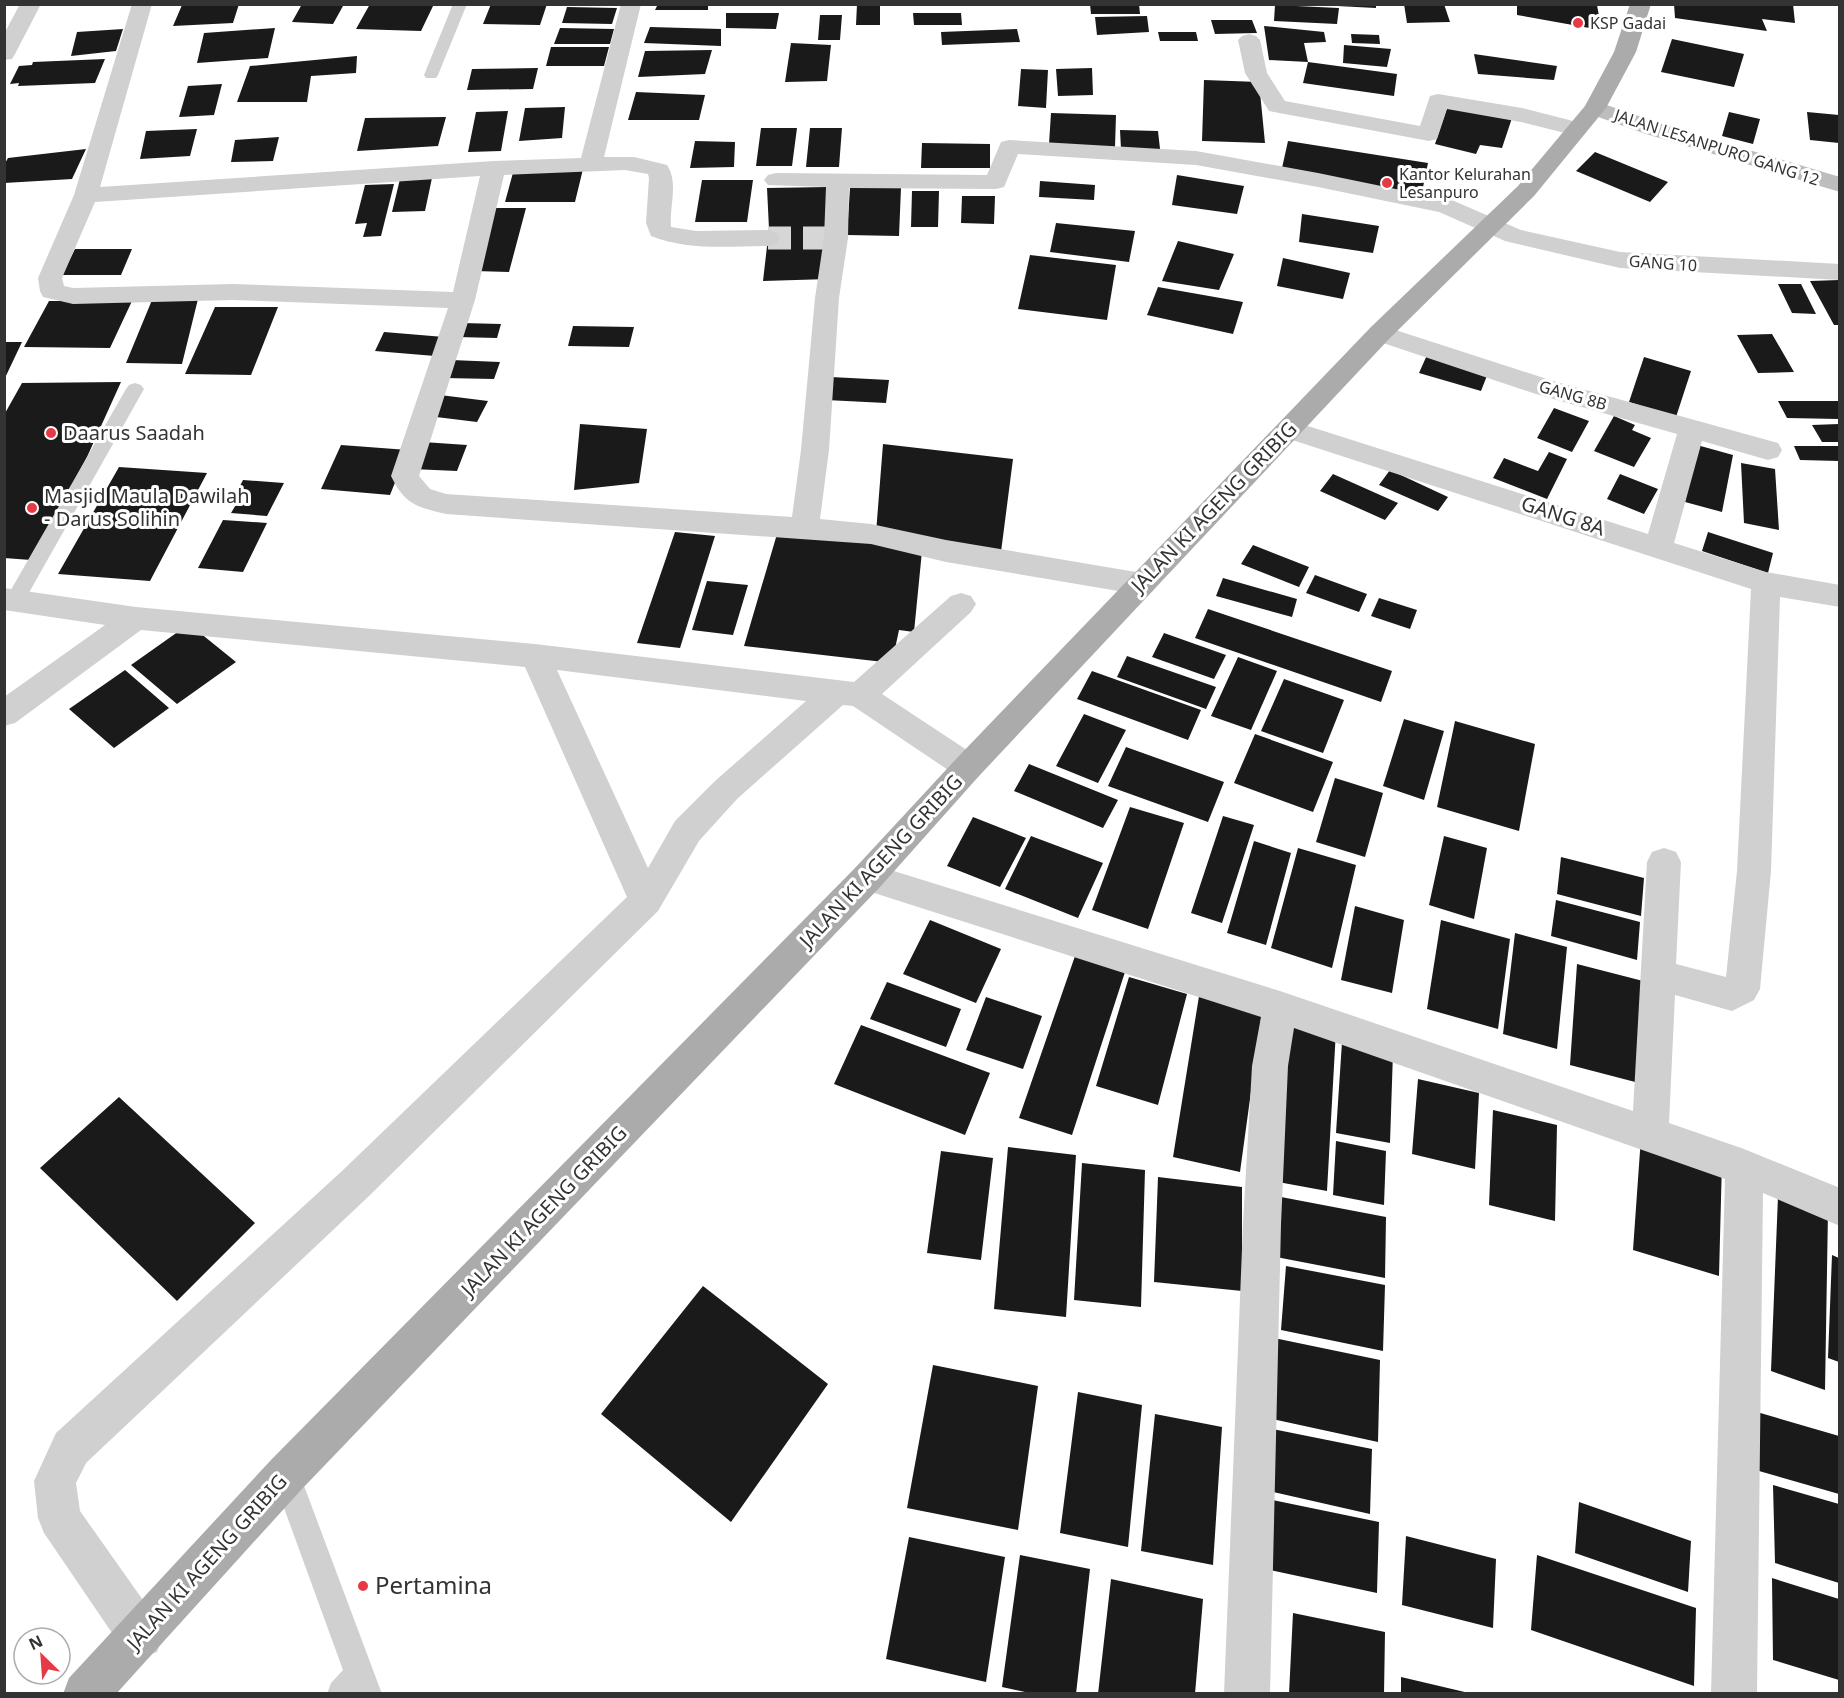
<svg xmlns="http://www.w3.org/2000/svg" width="1844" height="1698" font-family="'Noto Sans',sans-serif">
<rect width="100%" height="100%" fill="#fff"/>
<path fill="#1a1a1a" d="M239 4 233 23 173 26 182 5Z
M302 4H307L343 6 333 24 292 22Z
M370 4H434L421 31 356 29Z
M491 4H547L540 25 483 24Z
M658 4H708V10H655Z
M857 4H880V25H856Z
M1090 4H1139L1140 14H1091Z
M1337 4H1376V8L1337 6Z
M1404 4H1444L1450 22 1407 23Z
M1674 4H1793L1795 23 1762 19 1767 31 1675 18Z
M1275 5 1339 8 1337 24 1274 21Z
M1517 5H1597L1599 16 1595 29 1517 15Z
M567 7 617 8 612 24 562 23Z
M726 13H779L776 29 726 28Z
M913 13H961L962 25H914Z
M820 15H842L840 40H818Z
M1147 16 1149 32 1097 35 1095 17Z
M1211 20H1252L1257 33 1215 34Z
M1264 26 1324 32 1326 42 1304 43 1308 62 1269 60Z
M650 27 721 29V46L644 43Z
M275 28 268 58 197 63 204 33Z
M560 28 614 29 610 44H554Z
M123 29 116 51 71 56 77 32Z
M1017 29 1020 42 942 45 941 32Z
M1158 32H1196L1198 41H1160Z
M1351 34 1379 35 1380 44 1352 43Z
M1672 39 1744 54 1734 87 1661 72Z
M791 43 831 45 827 81 785 82Z
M1344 45 1391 49 1387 67 1343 63Z
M551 47H609L604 66H546Z
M712 50 705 74 638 77 645 51Z
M1474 54 1557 66 1554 80 1478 74Z
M357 56 356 73 311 76 307 102H237L250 66Z
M105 59 95 83 18 86 19 83 10 84 19 66 32 65 33 62Z
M1308 62 1397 74 1394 96 1303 83Z
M538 68 533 89 467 90 472 69Z
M1092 68 1093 95 1058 96 1056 69Z
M1021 69 1048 70 1046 108 1018 106Z
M1204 80 1259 82 1265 143 1202 141Z
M222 84 214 115 179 117 188 86Z
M636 92 705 95 699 120H628Z
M1448 105 1513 115 1502 148 1480 145 1476 154 1435 144Z
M565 107 562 138 519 141 525 108Z
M508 111 501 151 468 152 476 112Z
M1729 112 1760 119 1753 144 1722 136Z
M1807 112 1839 115V143L1810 140Z
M1051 113 1116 115 1115 147 1049 144Z
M446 117 438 146 357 151 365 118Z
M761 128H797L792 166H756Z
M810 128H842L839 167H806Z
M197 129 190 156 140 159 146 131Z
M1120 130 1158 131 1160 149H1121Z
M279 137 273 161 231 162 235 140Z
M695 141 735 142 734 167 690 168Z
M1288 141 1428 163 1421 197 1282 168Z
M922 143 990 144V168H921Z
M86 149 72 179 4 183V165L8 158Z
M1595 152 1668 182 1650 202 1576 171Z
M514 169H583L575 202H505Z
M1177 175 1244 186 1237 214 1172 205Z
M432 178 425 211 392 212 400 179Z
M702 180H753L747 222H695Z
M1040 181 1095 185 1094 200 1039 197Z
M394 184 381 236 363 237 367 223 355 224 365 185Z
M828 187 829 279 763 281 769 229 767 188Z
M850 188H901L899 236 847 235Z
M912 191H939L938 227H911Z
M962 196H995L994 224 961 223Z
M494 208H526L509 272 475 271Z
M1302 214 1379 226 1373 253 1299 242Z
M1056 223 1135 231 1129 262 1050 252Z
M1178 241 1234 254 1219 290 1162 281Z
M75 249H132L121 275H62Z
M1030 255 1116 265 1107 320 1018 309Z
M1283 258 1350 273 1343 299 1277 286Z
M1839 280V325H1834L1810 281Z
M1778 284H1801L1816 314 1792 313Z
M1158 287 1243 302 1233 334 1147 315Z
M198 299 182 364 126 363 152 300Z
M49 301H132L110 348 24 347Z
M215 307H278L251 375 185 374Z
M462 323 501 324 497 338 457 337Z
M573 326 634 327 629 347 568 346Z
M384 332 444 337 435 356 375 351Z
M1772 334 1794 372 1758 373 1737 335Z
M4 342H22L4 380Z
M1427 355 1488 373 1481 391 1419 373Z
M1644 357 1691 371 1676 417 1629 402Z
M451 360 500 362 494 379 445 378Z
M831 377 889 380 886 403 826 400Z
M121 382 87 457 31 560 4 558V415L22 383Z
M440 395 488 401 477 422 428 416Z
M1778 401H1839V419L1787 418Z
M1554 408 1589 421 1572 452 1537 438Z
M1614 416 1635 425 1632 430 1651 438 1634 467 1594 451Z
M580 424 647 429 639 483 574 490Z
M1839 424V442H1822L1812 425Z
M423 442 467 445 457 471 412 469Z
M883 444 1013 459 1001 552 876 533Z
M341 445 408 450 390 495 321 489Z
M1697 445 1733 455 1722 512 1685 502Z
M1794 446H1839V461L1800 460Z
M1549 452 1567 459 1547 499 1493 478 1504 458 1538 471Z
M1741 463 1775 469 1779 530 1744 523Z
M119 467 207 473 150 581 58 574Z
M1390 470 1448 497 1438 511 1379 485Z
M1333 474 1398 503 1385 520 1320 491Z
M1620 474 1658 489 1644 514 1607 499Z
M243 480 284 483 267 516 231 513 237 503 232 502Z
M223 520 267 523 243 572 198 568Z
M675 532 715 536 680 648 637 643Z
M1708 532 1773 553 1768 573 1702 551Z
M777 534 880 541 922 551 914 632 899 630 892 663 744 646Z
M1253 545 1309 567 1299 587 1241 564Z
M1315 575 1367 594 1359 612 1306 593Z
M1223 578 1297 599 1292 617 1216 596Z
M707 581 748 585 733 635 692 630Z
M1379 598 1417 610 1410 629 1371 616Z
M1208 609 1392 671 1381 702 1195 638Z
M189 624 236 662 177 704 131 665Z
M1164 633 1226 655 1214 679 1152 657Z
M1127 656 1216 687 1206 709 1117 677Z
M1238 657 1277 671 1251 730 1211 716Z
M125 670 169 708 114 748 69 709Z
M1092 671 1201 710 1188 740 1077 699Z
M1284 679 1344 700 1323 753 1261 731Z
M1084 714 1126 730 1098 783 1056 766Z
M1404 719 1444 731 1424 800 1383 786Z
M1455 721 1535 744 1519 831 1437 807Z
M1255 734 1333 762 1313 812 1234 783Z
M1126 747 1224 782 1208 822 1108 786Z
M1029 764 1118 800 1103 828 1014 791Z
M1335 778 1383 793 1365 857 1316 842Z
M1130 807 1184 823 1148 929 1092 910Z
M1223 816 1254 825 1222 923 1191 913Z
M973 817 1026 838 1000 887 947 866Z
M1031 836 1103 863 1078 918 1005 889Z
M1444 836 1487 848 1474 919 1429 905Z
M1254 841 1291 853 1266 945 1227 933Z
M1298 848 1356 865 1332 968 1271 948Z
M1561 857 1644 878 1641 916 1557 894Z
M1556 900 1640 922 1637 960 1551 936Z
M1355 906 1404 920 1392 993 1341 980Z
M930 920 1001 949 976 1003 903 974Z
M1441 920 1510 939 1498 1029 1427 1009Z
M1515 933 1567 947 1557 1049 1503 1034Z
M1075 956 1125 972 1072 1135 1019 1118Z
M1577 964 1643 981 1639 1083 1570 1065Z
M1129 977 1187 994 1158 1105 1096 1086Z
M887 982 961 1009 946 1047 870 1019Z
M1200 990 1263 1004 1240 1172 1173 1157Z
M986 997 1042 1016 1023 1069 966 1050Z
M1290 1022 1336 1030 1327 1191 1278 1182Z
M861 1025 990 1073 965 1135 834 1084Z
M1342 1042 1393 1052 1390 1143 1336 1133Z
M1418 1079 1479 1093 1475 1169 1412 1154Z
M119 1097 255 1223 177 1301 40 1168Z
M1493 1110 1557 1125 1555 1221 1489 1205Z
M1641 1137 1722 1161 1719 1276 1633 1250Z
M1336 1141 1386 1151 1384 1205 1333 1195Z
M1008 1147 1076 1155 1066 1317 994 1309Z
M941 1151 993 1158 981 1260 927 1253Z
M1082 1163 1145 1170 1141 1307 1074 1300Z
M1158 1177 1242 1187V1291L1154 1282Z
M1778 1196 1828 1211 1825 1390 1771 1371Z
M1281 1197 1386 1217 1385 1278 1276 1257Z
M1832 1255 1839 1258V1362L1828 1358Z
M1286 1266 1385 1285 1383 1351 1281 1330Z
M703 1286 828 1384 731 1522 601 1414Z
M1274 1338 1380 1360 1378 1442 1268 1418Z
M933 1365 1038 1386 1018 1530 907 1508Z
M1078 1392 1142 1405 1128 1547 1060 1533Z
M1757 1412 1839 1436V1494L1759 1471Z
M1155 1414 1222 1427 1213 1565 1141 1551Z
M1268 1428 1372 1449 1370 1514 1264 1490Z
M1773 1485 1839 1504V1583L1775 1563Z
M1268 1499 1379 1522 1377 1593 1265 1569Z
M1579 1502 1691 1541 1688 1592 1575 1553Z
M1406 1536 1496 1559 1493 1628 1402 1605Z
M909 1537 1005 1557 986 1682 886 1659Z
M1020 1555 1090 1569 1076 1694H1034L1002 1687Z
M1537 1555 1696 1608 1694 1686 1531 1630Z
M1772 1578 1839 1599V1680L1773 1660Z
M1111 1579 1203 1599 1195 1694H1098Z
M1293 1613 1385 1632 1384 1694H1289Z
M1401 1677 1469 1693V1694H1401Z"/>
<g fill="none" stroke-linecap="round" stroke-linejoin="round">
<path stroke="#d6d6d6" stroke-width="23" stroke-dasharray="23 12" stroke-linecap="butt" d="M768 238H830"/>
<path fill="#d0d0d0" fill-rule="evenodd" d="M453 4H467L438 75 436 78H426L424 75Z
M135 383 141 385 144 389 22 605 15 608 8 605 5 600 8 595 126 389 129 385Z
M286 1461 296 1465 300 1475 382 1694H327L331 1683 343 1670 272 1475 276 1465Z"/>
<path fill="#d0d0d0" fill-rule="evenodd" d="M20 4H41L15 54 12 59 4 60V34Z
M132 4H152L100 187 494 161 581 158 621 4H641L604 157H634L667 165C679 183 669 207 671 227L696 231 768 230 777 233 780 238 777 243 768 246C729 246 688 251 651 236L646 223 649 178 648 174 625 170 504 175 475 300 419 476 430 489 446 494 792 517 801 450 815 298 824 238 826 187 768 185 764 180 768 175 776 173 987 175 1001 142 1009 140 1196 151 1318 173 1454 201 1521 230 1620 252 1840 264V280L1620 268 1505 241 1439 212 1318 187 1196 165 1018 154 1004 187 996 189 849 188 848 238 839 298 829 450 820 519 871 524 946 540 1142 573 1152 576 1157 584 1152 592 1142 595 946 562 871 544 446 514C417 507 405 505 391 476L448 308 233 300 73 304 43 297 40 291 38 278 74 195ZM480 176 453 292 233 284 73 288 64 286 62 278 95 202Z
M1249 34 1256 36 1260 40 1267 73 1285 101 1420 126 1430 96 1438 94 1522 108 1585 124 1588 129 1585 134 1577 136 1521 122 1447 109 1437 139 1429 141 1269 111 1245 73 1238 40 1242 36Z
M1380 325 1553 381 1778 443 1782 450 1778 457 1768 460 1702 441 1674 543 1766 572 1840 585V607L1780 597 1771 871 1760 989 1754 1000 1732 1011 1675 995 1669 1123 1744 1149 1840 1188V1226L1763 1193 1757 1694H1711L1725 1179 1294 1028 1288 1066 1281 1224 1270 1694H1224L1243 1224 1252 1066 1261 1017 868 891 856 887 851 877 856 867 868 863 1280 991 1633 1111 1647 862 1652 852 1664 848 1676 852 1681 862 1676 964 1726 977 1737 871 1751 589 1280 436 1276 429 1280 422 1289 420 1648 534 1677 434 1536 394 1371 339 1367 333 1371 327Z
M4 588 136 607 535 644 854 682 951 596 961 593 971 596 976 604 971 612 882 694 979 758 984 767 979 776 968 780 957 776 853 706 843 705 737 799 699 841 658 911 368 1197 86 1463 76 1483 80 1511 157 1620 163 1636 157 1652 141 1658 125 1652 44 1533 38 1518 34 1481 56 1433 342 1171 627 897 525 667 141 630 15 723 4 726V697L105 625 4 610ZM557 670 806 701 715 781 675 821 648 868Z"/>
<path fill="#bdbdbd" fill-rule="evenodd" d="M1595 101 1662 124 1840 177V192L1646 134 1587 113 1584 108 1587 103Z"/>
<path fill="#ababab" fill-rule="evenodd" d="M1630 4H1651L1636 52 1606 108 1534 196 1389 339 979 776 880 887 301 1490 116 1694H63L69 1678 271 1460 856 867 957 758 1371 327 1518 186 1585 106 1614 52Z"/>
</g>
<g fill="#e63946" stroke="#fff" stroke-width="2">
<circle cx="1578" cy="23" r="6"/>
<circle cx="1387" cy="183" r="6"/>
<circle cx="51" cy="433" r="6"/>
<circle cx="32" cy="508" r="6"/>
<circle cx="363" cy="1586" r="6"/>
</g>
<g text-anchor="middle" stroke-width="6" stroke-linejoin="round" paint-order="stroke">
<g font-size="16" fill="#333" stroke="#fff" text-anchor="start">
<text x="1590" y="29">KSP Gadai</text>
<text x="1399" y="180">Kantor Kelurahan<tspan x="1399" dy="18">Lesanpuro</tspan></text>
</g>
<g font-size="16" fill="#333" stroke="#fff">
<text transform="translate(1717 147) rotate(18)" y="6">JALAN LESANPURO GANG 12</text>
<text transform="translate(1663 263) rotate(4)" y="6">GANG 10</text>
<text transform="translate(1573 395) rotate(16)" y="6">GANG 8B</text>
</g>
<g font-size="20" fill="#333" stroke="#fff" text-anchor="start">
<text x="63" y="440">Daarus Saadah</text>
<text x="44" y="503">Masjid Maula Dawilah<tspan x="44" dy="23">- Darus Solihin</tspan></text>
</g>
<g font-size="20" fill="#333" stroke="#fff">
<text transform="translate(1214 507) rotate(-46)" y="7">JALAN KI AGENG GRIBIG</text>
<text transform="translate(1563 516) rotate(18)" y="7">GANG 8A</text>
<text transform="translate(881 861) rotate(-47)" y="7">JALAN KI AGENG GRIBIG</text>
<text transform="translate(544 1211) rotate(-46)" y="7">JALAN KI AGENG GRIBIG</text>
<text transform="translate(207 1562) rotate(-48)" y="7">JALAN KI AGENG GRIBIG</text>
</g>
<g font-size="24" fill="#333" stroke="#fff" text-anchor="start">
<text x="375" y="1594">Pertamina</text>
</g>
</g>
<rect width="1844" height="1698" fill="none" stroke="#333333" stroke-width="12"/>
<g transform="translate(42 1656) rotate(335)"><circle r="28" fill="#ffffff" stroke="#adadad" stroke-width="1.5"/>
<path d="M0-4.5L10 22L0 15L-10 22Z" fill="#e63946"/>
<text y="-9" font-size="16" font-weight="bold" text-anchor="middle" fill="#333333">N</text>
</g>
</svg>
